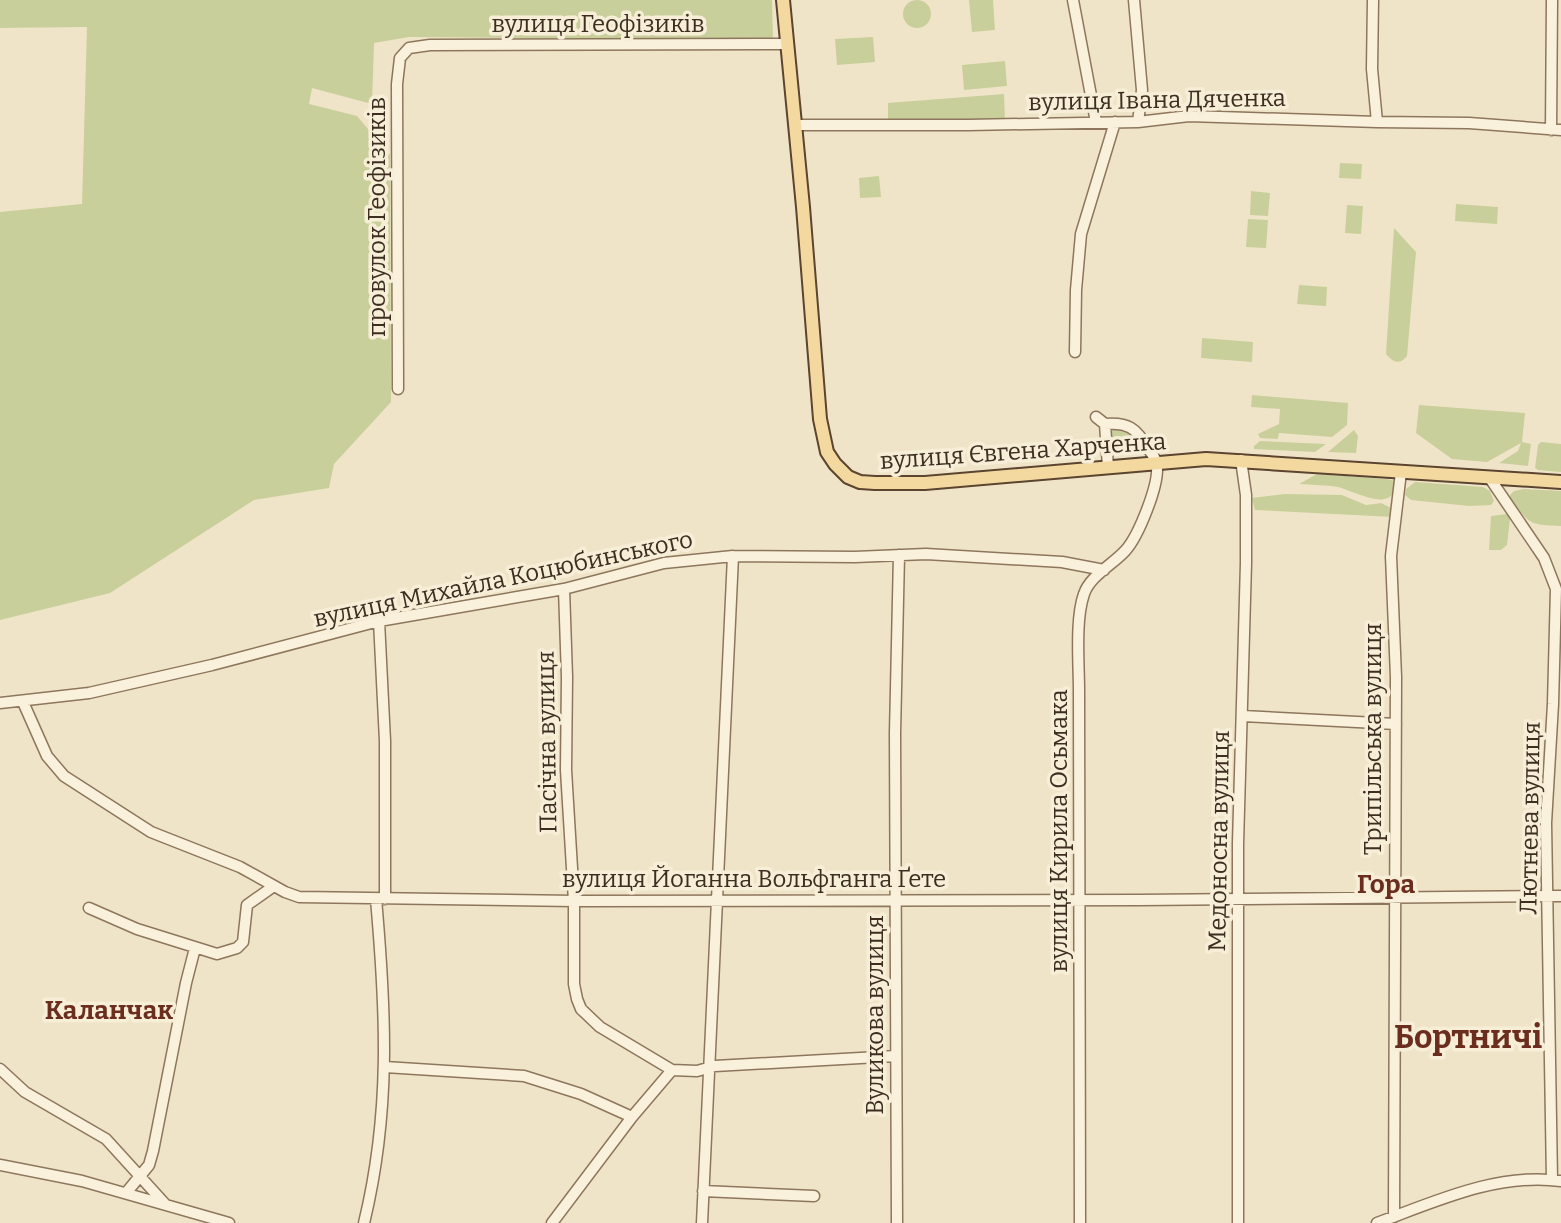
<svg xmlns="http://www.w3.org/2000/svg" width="1561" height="1223" font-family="Bitter,serif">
<rect width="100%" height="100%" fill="#f0e4c8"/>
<path fill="#c9cf9b" d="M903 14a14 14 0 1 1 28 0a14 14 0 1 1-28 0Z
M0 0H772L773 40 409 37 374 43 372 104 312 88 309 104 357 116 390 155 391 402 334 464 329 488 254 500 110 593 0 620V212L82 204 87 27 0 28Z
M969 0H993L995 30 972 32Z
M873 37 875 62 837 65 835 39Z
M1005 61 1007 86 964 90 962 65Z
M1004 94 1005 121H888V103Z
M1340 163 1362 164 1361 179 1339 178Z
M879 176 881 197 860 198 859 178Z
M1251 191 1270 193 1268 216 1250 215Z
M1456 204 1498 207 1497 224 1455 221Z
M1347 205 1363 206 1361 234 1345 233Z
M1248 219 1268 220 1266 248 1246 247Z
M1394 228 1416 252 1407 356C1400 365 1393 363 1386 354Z
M1299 285 1327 287 1326 306 1297 304Z
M1202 338 1253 342 1252 362 1201 358Z
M1252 395 1348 403 1347 425 1332 437 1279 433 1278 439 1260 438 1258 434 1279 424 1280 409 1251 407Z
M1419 405 1525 413 1522 442 1531 444 1528 466 1499 463 1518 451 1521 443 1487 462 1452 459 1416 433Z
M1119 427C1131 430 1143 439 1143 453L1110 455 1108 429Z
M1354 430 1358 436 1356 453 1328 452Z
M1260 441 1326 444 1315 452 1254 449V446Z
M1541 442 1561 444V472L1538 470 1535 468 1538 445Z
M1317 474 1387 479 1395 481C1397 516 1354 491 1338 487 1325 485 1312 485 1299 484Z
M1415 482 1483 487 1490 491 1494 501 1491 505 1469 506 1411 500 1405 495 1406 489Z
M1524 489 1561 491V526C1527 525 1531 524 1510 499V495L1514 491Z
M1285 494 1342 495 1366 505 1381 503 1393 509V517L1255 510 1252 498Z
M1507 514 1510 519 1507 545 1501 550H1489L1491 516Z"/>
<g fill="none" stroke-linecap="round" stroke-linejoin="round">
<g stroke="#8d765c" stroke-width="13">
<path id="minor" d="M1073 0 1096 122
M1134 0 1142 90 1138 122
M1373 0 1372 69 1377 122
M795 125H968L1138 122 1189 116 1377 122 1469 123 1561 130
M1551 130 1552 0
M1075 352 1076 290 1081 234 1115 122
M398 389 397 84 400 58 409 48 430 45 787 44
M1096 417 1105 424 1108 467
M1489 477 1544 558 1556 589 1553 704 1546 823 1552 1180
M564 589 567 677 566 770 574 901V984L577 999 581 1009 600 1027 672 1070 697 1071 715 1066 896 1056
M379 621 385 741V899
M23 702 47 756 64 776 151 832 240 867 285 892 299 897 574 901 1140 900 1561 896
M0 703 89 693 212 665 379 621 564 589 664 563 733 556 855 557 926 554 1062 562 1104 570
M1243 716 1396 724
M89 908 137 929 217 954 237 948 243 942 247 905 274 886
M385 1067 524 1076 581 1094 632 1117
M0 1069 25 1092 106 1139 166 1205
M0 1165 82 1181 229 1223
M703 1191 814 1196
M126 1193 149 1165 153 1151 186 983 195 948
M1394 1217 1396 677 1391 556 1401 472
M364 1223C391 1112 386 1012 376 899
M552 1223 632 1117 672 1070
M702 1223 733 556
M897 1223 895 733 899 555
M1080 1223 1079 691C1079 664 1075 619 1084 594 1090 576 1112 565 1125 551 1138 537 1162 480 1156 462 1155 457 1150 452 1148 448 1136 428 1128 422 1105 424
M1238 1223V844L1246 563V495L1241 460
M1377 1223C1434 1202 1498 1172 1561 1181"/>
</g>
<g stroke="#5b4430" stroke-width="16">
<path id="major" d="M783 0 803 207 820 419 827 452 835 464 848 477 860 482 875 483H925L1206 459 1561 482"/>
</g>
<use href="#minor" stroke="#faf1dc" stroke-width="10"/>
<use href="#major" stroke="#f3d9a0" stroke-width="12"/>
</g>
<g text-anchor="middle" stroke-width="7" stroke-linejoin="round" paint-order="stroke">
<g font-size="24" fill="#3d2e20" stroke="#f7eed8">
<text x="598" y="32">вулиця Геофізиків</text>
<text transform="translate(1157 100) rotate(-1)" y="8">вулиця Івана Дяченка</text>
<text transform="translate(377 217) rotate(-90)" y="8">провулок Геофізиків</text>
<text transform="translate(1023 451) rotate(-4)" y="8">вулиця Євгена Харченка</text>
<text transform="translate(503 579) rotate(-12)" y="8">вулиця Михайла Коцюбинського</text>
<text transform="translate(1373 739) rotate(-90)" y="8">Трипільська вулиця</text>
<text transform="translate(547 742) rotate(-91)" y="8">Пасічна вулиця</text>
<text transform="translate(1530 818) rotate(-89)" y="8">Лютнева вулиця</text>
<text transform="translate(1059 831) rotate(-90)" y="8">вулиця Кирила Осьмака</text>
<text transform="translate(1219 841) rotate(-89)" y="8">Медоносна вулиця</text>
<text x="754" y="887">вулиця Йоганна Вольфганга Ґете</text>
<text transform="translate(875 1015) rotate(-90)" y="8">Вуликова вулиця</text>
</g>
<g font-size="26" font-weight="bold" fill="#6b2e1e" stroke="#f7eed8">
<text x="1386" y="893">Гора</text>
<text x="109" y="1019">Каланчак</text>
</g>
<g font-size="32" font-weight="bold" fill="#6b2e1e" stroke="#f7eed8">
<text x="1468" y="1048">Бортничі</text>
</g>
</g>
</svg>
